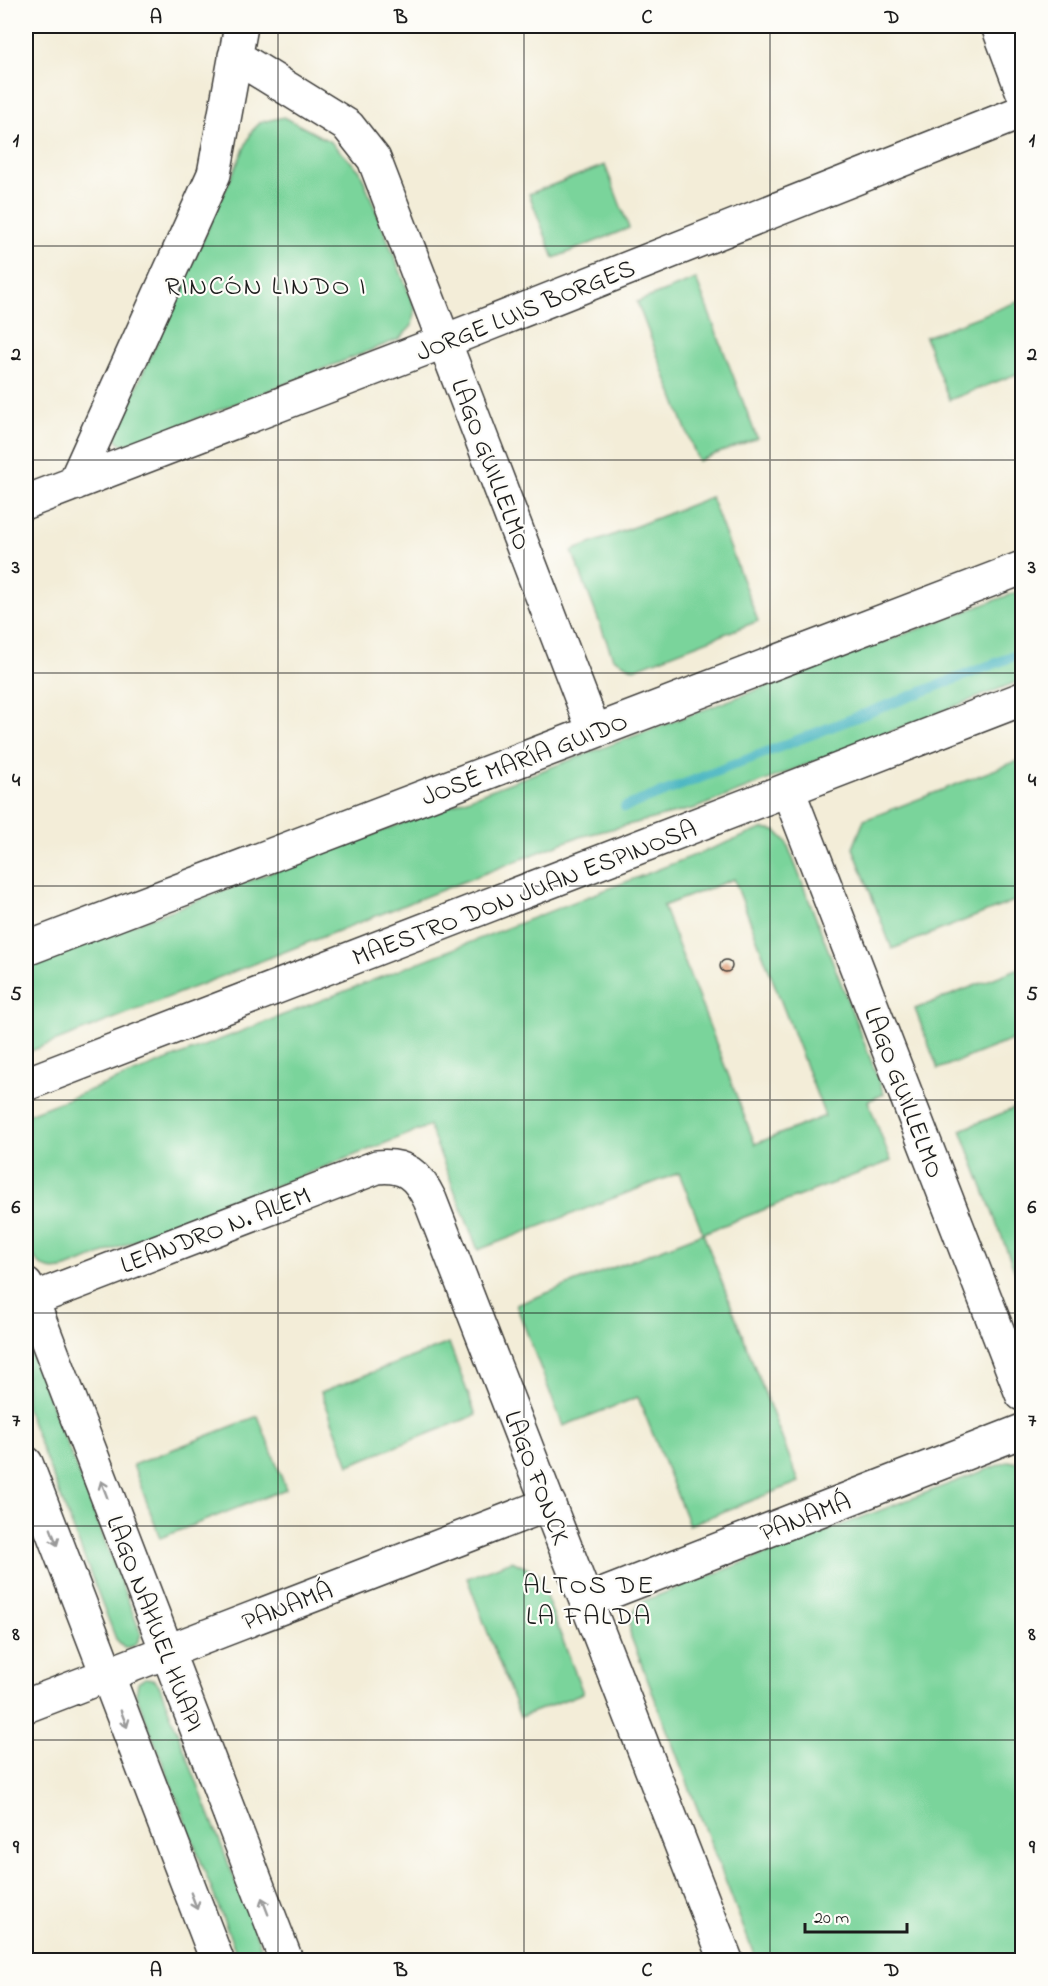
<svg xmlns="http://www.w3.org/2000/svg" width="1048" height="1986" font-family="'Indie Flower',sans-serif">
<rect width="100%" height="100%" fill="#fdfcf7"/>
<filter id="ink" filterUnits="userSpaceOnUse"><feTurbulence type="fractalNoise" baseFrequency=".0167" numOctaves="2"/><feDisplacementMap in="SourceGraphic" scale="12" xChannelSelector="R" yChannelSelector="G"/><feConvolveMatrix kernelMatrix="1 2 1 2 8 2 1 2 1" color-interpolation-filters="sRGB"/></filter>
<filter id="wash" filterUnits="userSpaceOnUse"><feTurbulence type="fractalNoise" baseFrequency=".008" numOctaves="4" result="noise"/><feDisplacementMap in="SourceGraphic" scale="24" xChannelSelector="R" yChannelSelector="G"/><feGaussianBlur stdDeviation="1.35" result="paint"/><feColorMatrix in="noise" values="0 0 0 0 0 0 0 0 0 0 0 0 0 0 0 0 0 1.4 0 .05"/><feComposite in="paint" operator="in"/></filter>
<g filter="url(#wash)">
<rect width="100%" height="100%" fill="#f3edd8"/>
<path fill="#7ad49b" stroke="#4b785c" stroke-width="1.5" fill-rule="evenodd" d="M284 117 331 142 360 171 415 308 412 326 399 339 133 444H120L116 437 118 428 252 131 261 122Z
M605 165 629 228 554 258 529 194Z
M696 279 757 438 698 461 637 302Z
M1022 300V372L949 400 925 337Z
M711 497 758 621 634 669 613 658 572 551Z
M1022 590V680L696 808 575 838 26 1053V965Z
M1022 759V898L892 949 853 848 864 820Z
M762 829 776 831 786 841 884 1094 868 1101 891 1161 703 1233 799 1482 689 1525 638 1397 563 1426 516 1305 703 1233 679 1173 478 1250 429 1126 66 1268C18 1282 26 1207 26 1180 26 1158 25 1136 26 1115ZM734 879 825 1116 755 1144 663 906Z
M1022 967V1036L938 1069 915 1009Z
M1022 1105V1290L961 1130Z
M26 1339 141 1634C138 1644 134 1648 124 1647L116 1639 26 1408Z
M449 1343 476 1415 349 1465 321 1392Z
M258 1416 286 1489 160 1538 133 1465Z
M1009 1461 1022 1464V1960H756L631 1637C627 1621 632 1608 646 1600Z
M512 1561 537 1573 583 1693 520 1717 467 1578Z
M145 1678 153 1679 159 1685 266 1960H239L136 1694 138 1683Z"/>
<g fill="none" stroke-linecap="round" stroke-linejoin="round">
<path stroke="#48b6c1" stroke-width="10" d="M625 807 1022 653"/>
</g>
<g id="blocks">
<path fill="#e0976d" d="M720 966a6 6 0 1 1 12 0a6 6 0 1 1-12 0Z"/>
</g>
</g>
<g filter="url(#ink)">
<use href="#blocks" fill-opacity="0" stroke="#3c3b38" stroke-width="1.5"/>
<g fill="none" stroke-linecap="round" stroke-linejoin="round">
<g stroke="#3c3b38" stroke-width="36">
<path id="minor" d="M998 26 1022 90
M235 56 348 126 374 159 594 731
M74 484 214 174 241 26
M26 502 445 341 1022 112
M788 790 1022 1394
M26 949 1022 568
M26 1285 286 1960
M26 1302 377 1167C405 1164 418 1175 430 1200L726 1960
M26 1463 217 1960
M587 1601 1022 1431
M26 1706 549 1504"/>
</g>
<g stroke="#3c3b38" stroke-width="36">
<path id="major" d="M26 1084 1022 699"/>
</g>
<use href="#minor" stroke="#fff" stroke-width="33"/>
<use href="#major" stroke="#fff" stroke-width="33"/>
</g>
<defs><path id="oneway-shaft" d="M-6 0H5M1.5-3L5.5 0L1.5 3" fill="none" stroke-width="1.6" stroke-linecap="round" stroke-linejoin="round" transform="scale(1.5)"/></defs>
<g stroke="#999">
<use href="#oneway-shaft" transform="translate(104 1489) rotate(-111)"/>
<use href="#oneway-shaft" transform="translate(54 1537) rotate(69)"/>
<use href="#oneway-shaft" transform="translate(124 1719) rotate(69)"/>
<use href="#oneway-shaft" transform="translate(194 1901) rotate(69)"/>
<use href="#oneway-shaft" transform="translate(265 1906) rotate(-111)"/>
</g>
</g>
<path fill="none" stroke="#1c1c1c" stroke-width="1.5" stroke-opacity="0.55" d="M278 26V1960M524 26V1960M770 26V1960M26 246H1022M26 460H1022M26 673H1022M26 886H1022M26 1100H1022M26 1313H1022M26 1526H1022M26 1740H1022"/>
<g text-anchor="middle" stroke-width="4.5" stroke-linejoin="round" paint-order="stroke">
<g font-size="26" fill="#1c1c1c" stroke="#fdfcf7">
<text transform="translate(525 309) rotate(-22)" y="9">JORGE LUIS BORGES</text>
<text transform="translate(492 464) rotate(69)" y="9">LAGO GUILLELMO</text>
<text transform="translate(524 758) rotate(-21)" y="9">JOSÉ MARÍA GUIDO</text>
<text transform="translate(524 892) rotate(-21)" y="9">MAESTRO DON JUAN ESPINOSA</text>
<text transform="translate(905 1092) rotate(69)" y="9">LAGO GUILLELMO</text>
<text transform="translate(215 1229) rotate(-21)" y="9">LEANDRO N. ALEM</text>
<text transform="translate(538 1477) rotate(69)" y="9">LAGO FONCK</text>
<text transform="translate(805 1516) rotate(-21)" y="9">PANAMÁ</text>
<text transform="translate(287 1605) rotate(-21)" y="9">PANAMÁ</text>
<text transform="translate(156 1623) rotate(69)" y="9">LAGO NAHUEL HUAPI</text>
</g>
<g font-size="27" letter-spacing="1.5" fill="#1c1c1c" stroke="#fdfcf7">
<text x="266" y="294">RINCÓN LINDO I</text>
<text x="589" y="1593">ALTOS DE<tspan x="589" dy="31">LA FALDA</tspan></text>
</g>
</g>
<rect width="1048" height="1986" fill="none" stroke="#fdfcf7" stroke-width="66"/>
<path d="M805 1923v9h102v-9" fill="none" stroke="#1c1c1c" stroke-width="3"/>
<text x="814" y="1923" font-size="18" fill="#1c1c1c" stroke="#fdfcf7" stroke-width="4.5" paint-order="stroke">20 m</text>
<rect x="33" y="33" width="982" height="1920" fill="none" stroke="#1c1c1c" stroke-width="2"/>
<g font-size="20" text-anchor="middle" font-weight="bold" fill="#1c1c1c">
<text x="156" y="23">A</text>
<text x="401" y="23">B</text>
<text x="647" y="23">C</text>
<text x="892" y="23">D</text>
<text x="16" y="146">1</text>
<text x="1032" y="146">1</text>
<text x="16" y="360">2</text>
<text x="1032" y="360">2</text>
<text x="16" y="573">3</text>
<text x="1032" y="573">3</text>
<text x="16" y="786">4</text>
<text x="1032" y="786">4</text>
<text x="16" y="1000">5</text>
<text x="1032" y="1000">5</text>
<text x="16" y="1213">6</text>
<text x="1032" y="1213">6</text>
<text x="16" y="1426">7</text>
<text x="1032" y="1426">7</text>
<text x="16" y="1640">8</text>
<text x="1032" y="1640">8</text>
<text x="16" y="1853">9</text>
<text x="1032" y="1853">9</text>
<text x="156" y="1976">A</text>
<text x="401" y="1976">B</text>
<text x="647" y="1976">C</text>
<text x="892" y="1976">D</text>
</g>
</svg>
